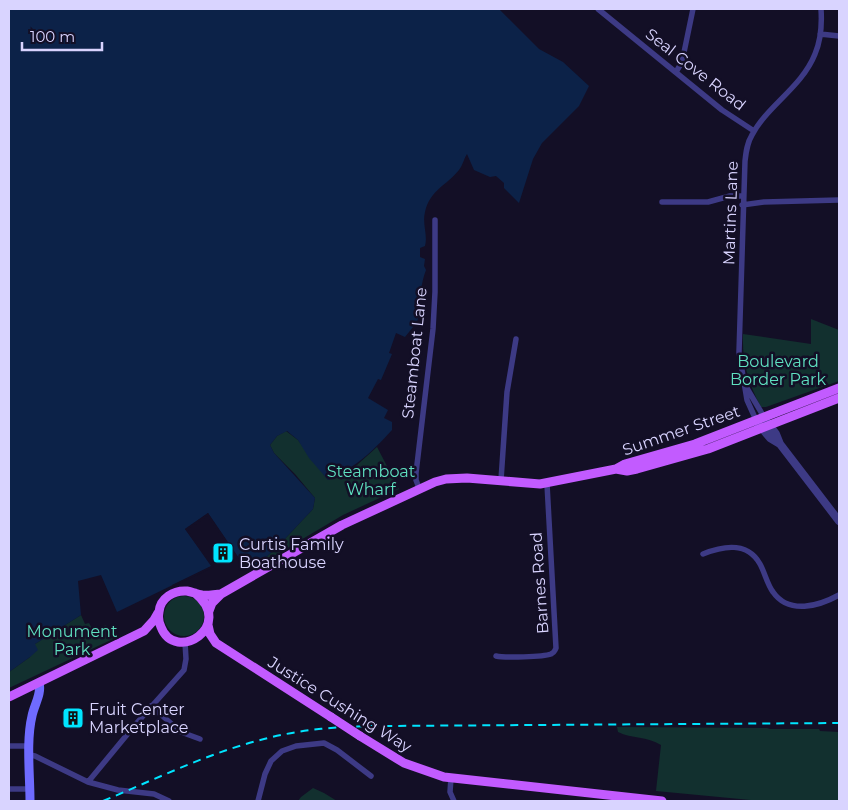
<svg xmlns="http://www.w3.org/2000/svg" width="848" height="810" font-family="Montserrat,sans-serif">
<rect width="100%" height="100%" fill="#130f26"/>
<path fill="#12302f" d="M811 319 839 330V381L766 407H761C748 383 742 361 743 334L811 344Z
M286 431 298 440 328 480 357 465 377 447 399 489 343 515 257 566 281 543 313 509 315 498 295 474 274 453 270 445 277 436Z
M164 616a20 20 0 1 1 40 0a20 20 0 1 1-40 0Z
M81 615 85 624 89 623 93 630 106 625 113 639 9 688V672L30 657 35 644Z
M617 727 767 728 770 729H819L820 731 839 732V801H761L656 791 661 745C647 736 632 739 618 732Z
M313 788 324 793 337 801H298L301 797Z"/>
<path fill="#0c2248" d="M9 9H499L539 49 563 62 589 86 579 106 542 143 533 159 519 203 504 188V183L496 176 490 177 474 170 467 154C464 158 463 165 459 170 446 186 430 190 425 212 422 224 428 235 425 246L420 248V257L425 259 424 266 426 270C421 283 421 295 417 308L420 312 417 322 405 337 396 333 389 353 392 354 381 380 378 379 368 398 388 410 384 418 392 422V430C370 454 358 465 328 480L309 458 298 440 287 431 277 436 270 445 274 453 315 498 313 509 281 543 257 566 245 567 208 513 185 529 212 566 117 612 101 575 78 581 81 615 35 644 38 650 30 657 9 672Z"/>
<path fill="#130f26" d="M208 513 246 569 243 568 207 516 188 530 214 567 172 587V585L211 566 185 529Z"/>
<g fill="none" stroke-linecap="round" stroke-linejoin="round">
<path stroke="#3d3a85" stroke-width="5.5" d="M598 9 722 110 754 131
M820 34 839 36
M676 72 682 62 693 9
M662 202H708L730 196H742
M742 205 764 202 839 200
M745 385 764 417
M756 420 747 400 739 352 745 161C746 152 747 143 752 135 767 106 802 87 815 54 821 40 822 24 821 9
M501 480 507 392 516 339
M419 488 416 480V473L433 329 435 292V220
M703 554C723 546 747 541 760 564 765 573 767 584 773 592 789 615 819 606 839 595
M496 656C505 658 543 657 551 654 555 652 554 652 556 648L547 484
M151 706 181 732 200 739
M9 746H29
M30 755 35 756 88 782 118 790 154 794 169 801
M451 778 450 792 454 801
M88 782 135 725 184 670 186 659 185 642
M9 789H30
M258 801 265 774 271 761 282 751 296 746 324 743 337 750 371 776"/>
<path stroke="#3d3a85" stroke-width="8" d="M767 422 776 434 780 444 839 521
M759 425 770 438 780 444"/>
<path stroke="#6f6bff" stroke-width="9" d="M30 801C30 775 26 741 32 716 34 705 42 694 39 683"/>
<path stroke="#c25bff" stroke-width="9" d="M616 469 627 471 637 469 708 449 839 398
M195 593C236 626 175 664 161 627 159 623 158 617 159 612 160 598 174 590 187 591 192 592 197 594 202 595 208 596 215 594 221 594
M209 611 212 603 221 594 342 525 435 482 446 479 467 478 540 484 616 469 625 464 695 444 839 388
M208 625 210 634 216 643 331 717
M9 697 144 631 154 620 158 613
M360 736 404 763 444 777 662 801"/>
<path stroke="#00e5ff" stroke-width="2" stroke-dasharray="8 6" stroke-linecap="butt" d="M103 801C156 779 208 753 264 739 302 729 342 726 381 726L839 723"/>
<path stroke="#c25bff" stroke-width="9" d="M331 717 360 736"/>
</g>
<defs>
<g id="building-square" transform="scale(1.125)"><rect x="-9" y="-9" width="18" height="18" rx="4" fill="#00e5ff" stroke="#130f26"/><path d="M-4-6H4V6H1V3H-1V6H-4ZM-2.5-4.3h1.7v1.8h-1.7ZM.8-4.3h1.7v1.8H.8ZM-2.5-1h1.7V.8h-1.7ZM.8-1h1.7V.8H.8Z" fill="#111"/></g>
</defs>
<g fill-rule="evenodd">
<use href="#building-square" x="223" y="553"/>
<use href="#building-square" x="73" y="718"/>
</g>
<g text-anchor="middle" stroke-width="5" stroke-linejoin="round" paint-order="stroke">
<g font-size="16" fill="#d9d4ff" stroke="#130f26">
<text transform="translate(696 69) rotate(38)" y="6">Seal Cove Road</text>
<text transform="translate(730 213) rotate(-88)" y="6">Martins Lane</text>
<text transform="translate(414 353) rotate(-84)" y="6">Steamboat Lane</text>
<text transform="translate(681 430) rotate(-19)" y="6">Summer Street</text>
<text transform="translate(539 583) rotate(-94)" y="6">Barnes Road</text>
<text transform="translate(340 704) rotate(32)" y="6">Justice Cushing Way</text>
</g>
<g font-size="16" fill="#5fe0c0" stroke="#130f26">
<text x="778" y="367">Boulevard<tspan x="778" dy="18">Border Park</tspan></text>
<text x="371" y="477">Steamboat<tspan x="371" dy="18">Wharf</tspan></text>
<text x="72" y="637">Monument<tspan x="72" dy="18">Park</tspan></text>
</g>
<g font-size="16" fill="#d9d4ff" stroke="#130f26" text-anchor="start">
<text x="239" y="550">Curtis Family<tspan x="239" dy="18">Boathouse</tspan></text>
<text x="89" y="715">Fruit Center<tspan x="89" dy="18">Marketplace</tspan></text>
</g>
</g>
<rect width="848" height="810" fill="none" stroke="#d9d4ff" stroke-width="20"/>
<path d="M22 42v8h80v-8" fill="none" stroke="#d9d4ff" stroke-width="2.5"/>
<text x="30" y="42" font-size="15" fill="#d9d4ff" stroke="#130f26" stroke-width="4" paint-order="stroke">100 m</text>
</svg>
